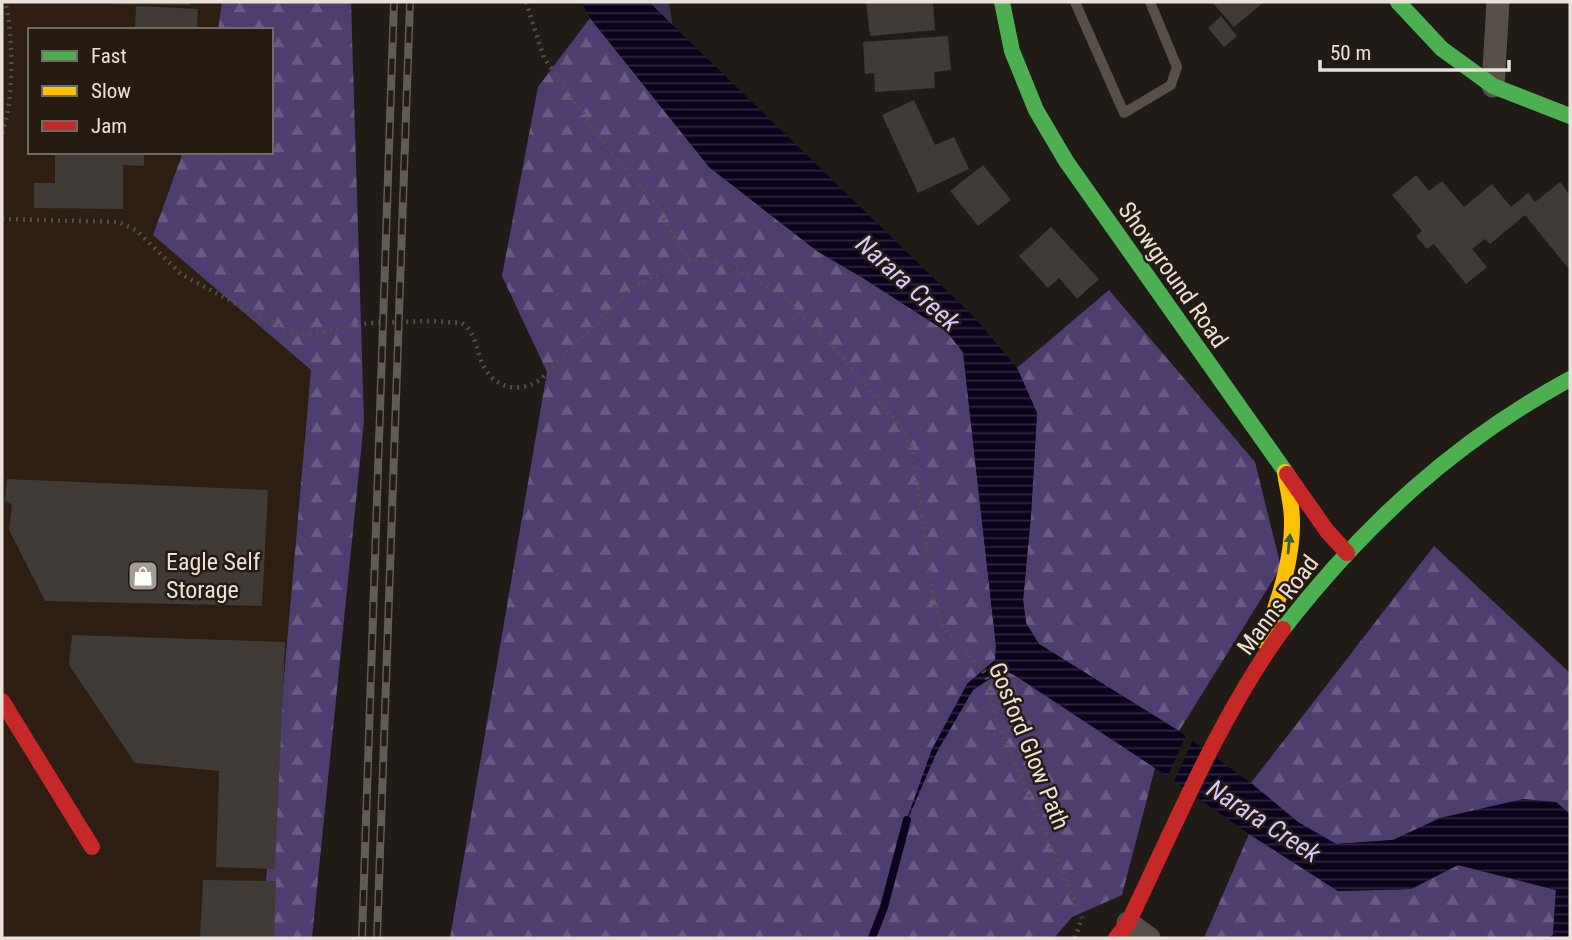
<svg xmlns="http://www.w3.org/2000/svg" width="1572" height="940" font-family="'Roboto Condensed',sans-serif">
<defs>
<pattern id="forest-firs" width="22" height="20" patternUnits="userSpaceOnUse" patternTransform="scale(1.75)"><rect width="22" height="20" fill="#4e3e70"/><path d="M5 1l3.5 6h-7zM16 11l3.5 6h-7z" fill="#685a84"/></pattern>
<pattern id="water-rules" width="6" height="5" patternUnits="userSpaceOnUse" patternTransform="scale(1.75)"><rect width="6" height="5" fill="#0b021d"/><path d="M0 2.5h6" fill="none" stroke="#2f273d"/></pattern>
</defs>
<rect width="100%" height="100%" fill="#201b16"/>
<path fill="#2d1e11" d="M2 2H222L218 30H30V152H183L153 235 311 370 261 938H2Z"/>
<path fill="#3c3155" d="M649 2H669L673 28Z"/>
<path fill="url(#forest-firs)" d="M222 2H351L364 421 312 938H261L311 370 153 235 183 152H271V30H218Z
M590 18 709 167 817 251 863 278 947 332 963 352 996 646 995 660 967 684 909 815 937 751 973 690 1003 670 1014 674 1155 768 1122 895 1072 917 1054 938H450L547 372 502 276 538 87Z
M1109 290 1255 462 1281 567 1179 731 1039 644 1026 623 1023 600 1031 515 1037 413 1017 368Z
M1434 546 1570 673V814L1556 802 1440 818 1393 840 1336 844 1298 822 1251 783Z
M1249 834 1338 891 1411 889 1458 865 1556 890 1553 935 1548 938H1204Z"/>
<path fill="url(#water-rules)" d="M581 2H649L974 317 1017 368 1037 413 1031 515 1023 600 1026 623 1039 644 1179 731 1251 783 1298 822 1336 844 1393 840 1440 818 1523 799 1556 802 1570 814V938H1548L1553 935 1556 890 1458 865 1411 889 1338 891 1249 834 1155 768 1014 675 1003 670 973 690 937 752 903 830 932 749 967 684 995 660 996 646 963 352 947 332 863 278 817 251 709 167 590 18Z"/>
<path fill="#201b16" d="M1187 733 1194 738 1173 784 1166 780Z"/>
<g fill="none" stroke-linecap="round" stroke-linejoin="round">
<path stroke="#0b021d" stroke-width="8" d="M872 938 884 907 907 820"/>
</g>
<path fill="#413b37" d="M110 2H190V5L110 4Z
M866 2H933L935 30 870 36Z
M1212 2H1264L1234 27Z
M136 6 198 9 197 30H135Z
M1221 16 1237 36 1224 47 1208 28Z
M948 36 951 70 934 72 935 88 875 92 874 73 865 74 863 42Z
M914 100 935 145 954 137 969 169 918 193 882 115Z
M55 152H144V166L123 165V209L34 208V183H55Z
M983 165 1011 200 978 226 950 191Z
M1416 175 1429 191 1442 181 1464 207 1492 184 1511 207 1528 193 1535 202 1560 182 1570 195V267L1568 268 1525 215 1490 244 1485 239 1472 249 1487 267 1466 284 1434 244 1427 249 1416 236 1422 231 1392 195Z
M1051 227 1099 279 1077 299 1059 278 1048 288 1019 256Z
M7 479 268 490 262 606 45 601 9 530 12 505 5 501Z
M72 635 285 642 275 869 216 867 219 771 135 763 69 665Z
M203 880 276 881 274 938H200Z"/>
<g fill="none" stroke-linecap="round" stroke-linejoin="round">
<path stroke="#544e48" stroke-width="4.5" stroke-dasharray="2 5" stroke-linecap="butt" d="M526 2 544 58 603 142 655 205 690 260
M2 133C14 102 14 35 5 2
M2 219 118 222 136 230 182 275 300 337 368 323 432 321 462 323C477 333 476 352 484 367 496 389 519 393 540 380L633 287 690 260 713 261 738 271 775 290 836 350 905 432 913 452 935 608 943 628 980 665 990 684 993 712 1082 918
M1075 938 1082 918"/>
<path stroke="#575049" stroke-width="10" d="M1075 2 1124 113 1171 85 1177 67 1150 2"/>
<path stroke="#575049" stroke-width="23" d="M1493 86 1498 2
M1128 923 1149 938"/>
<path stroke="#4caf50" stroke-width="16" d="M1002 2 1012 51 1036 110 1066 161 1287 474
M1398 2 1442 49 1493 86 1570 116
M1283 629C1364 525 1454 442 1570 379"/>
<path stroke="#ffc107" stroke-width="16" d="M1264 642C1277 603 1293 562 1292 520 1292 504 1287 488 1285 472"/>
<path stroke="#c62828" stroke-width="16" d="M1287 474 1327 531 1347 553
M2 701 92 847
M1116 938 1128 923C1176 824 1218 719 1283 629"/>
<g stroke="#605b55" stroke-width="8">
<path id="rail" d="M362 938 394 2
M377 938 410 2"/>
</g>
<use href="#rail" stroke="#251b11" stroke-width="5" stroke-dasharray="16" stroke-linecap="butt"/>
</g>
<defs><path id="oneway-solid" d="M-6-.8H1V-3.2L6.5 0L1 3.2V.8H-6Z" transform="scale(1.75)"/></defs>
<use fill="#375e2d" href="#oneway-solid" transform="translate(1289 544) rotate(-84)"/>
<defs>
<g id="shop-square" transform="scale(1.575)"><rect x="-9" y="-9" width="18" height="18" rx="4" fill="#a39c95" stroke="#251b11"/><path d="M-5-2.5h2.3a2.7 3.5 0 0 1 5.4 0H5L5.5 6h-11ZM-1.5-2.5h3a1.5 2.3 0 0 0-3 0Z" fill="#fff"/></g>
</defs>
<g fill-rule="evenodd">
<use href="#shop-square" x="143" y="576"/>
</g>
<g text-anchor="middle" stroke-width="5" stroke-linejoin="round" paint-order="stroke">
<g font-size="24" fill="#e9e1da" stroke="#251b11">
<text transform="translate(1173 275) rotate(55)" y="8">Showground Road</text>
<text transform="translate(1278 605) rotate(-53)" y="8">Manns Road</text>
<text transform="translate(1029 746) rotate(68)" y="8">Gosford Glow Path</text>
</g>
<g font-size="24" fill="#e9e1da" stroke="#251b11" text-anchor="start">
<text x="166" y="570">Eagle Self<tspan x="166" dy="28">Storage</tspan></text>
</g>
<g font-size="26" font-style="italic" fill="#d6c9ff" stroke="#251b11">
<text transform="translate(908 283) rotate(42)" y="9">Narara Creek</text>
<text transform="translate(1264 821) rotate(33)" y="9">Narara Creek</text>
</g>
</g>
<rect width="1572" height="940" fill="none" stroke="#e9e1da" stroke-width="7"/>
<rect x="28" y="28" width="245" height="126" fill="#251b11" stroke="#736a61" stroke-width="2"/>
<rect x="42" y="51" width="35" height="10" fill="#4caf50" stroke="#736a61" stroke-width="2"/>
<text x="91" y="63" font-size="21" fill="#e9e1da">Fast</text>
<rect x="42" y="86" width="35" height="10" fill="#ffc107" stroke="#736a61" stroke-width="2"/>
<text x="91" y="98" font-size="21" fill="#e9e1da">Slow</text>
<rect x="42" y="121" width="35" height="10" fill="#c62828" stroke="#736a61" stroke-width="2"/>
<text x="91" y="133" font-size="21" fill="#e9e1da">Jam</text>
<path d="M1320 60v10h189v-10" fill="none" stroke="#e9e1da" stroke-width="3.5"/>
<text x="1330" y="60" font-size="21" fill="#e9e1da" stroke="#251b11" stroke-width="5" paint-order="stroke">50 m</text>
</svg>
